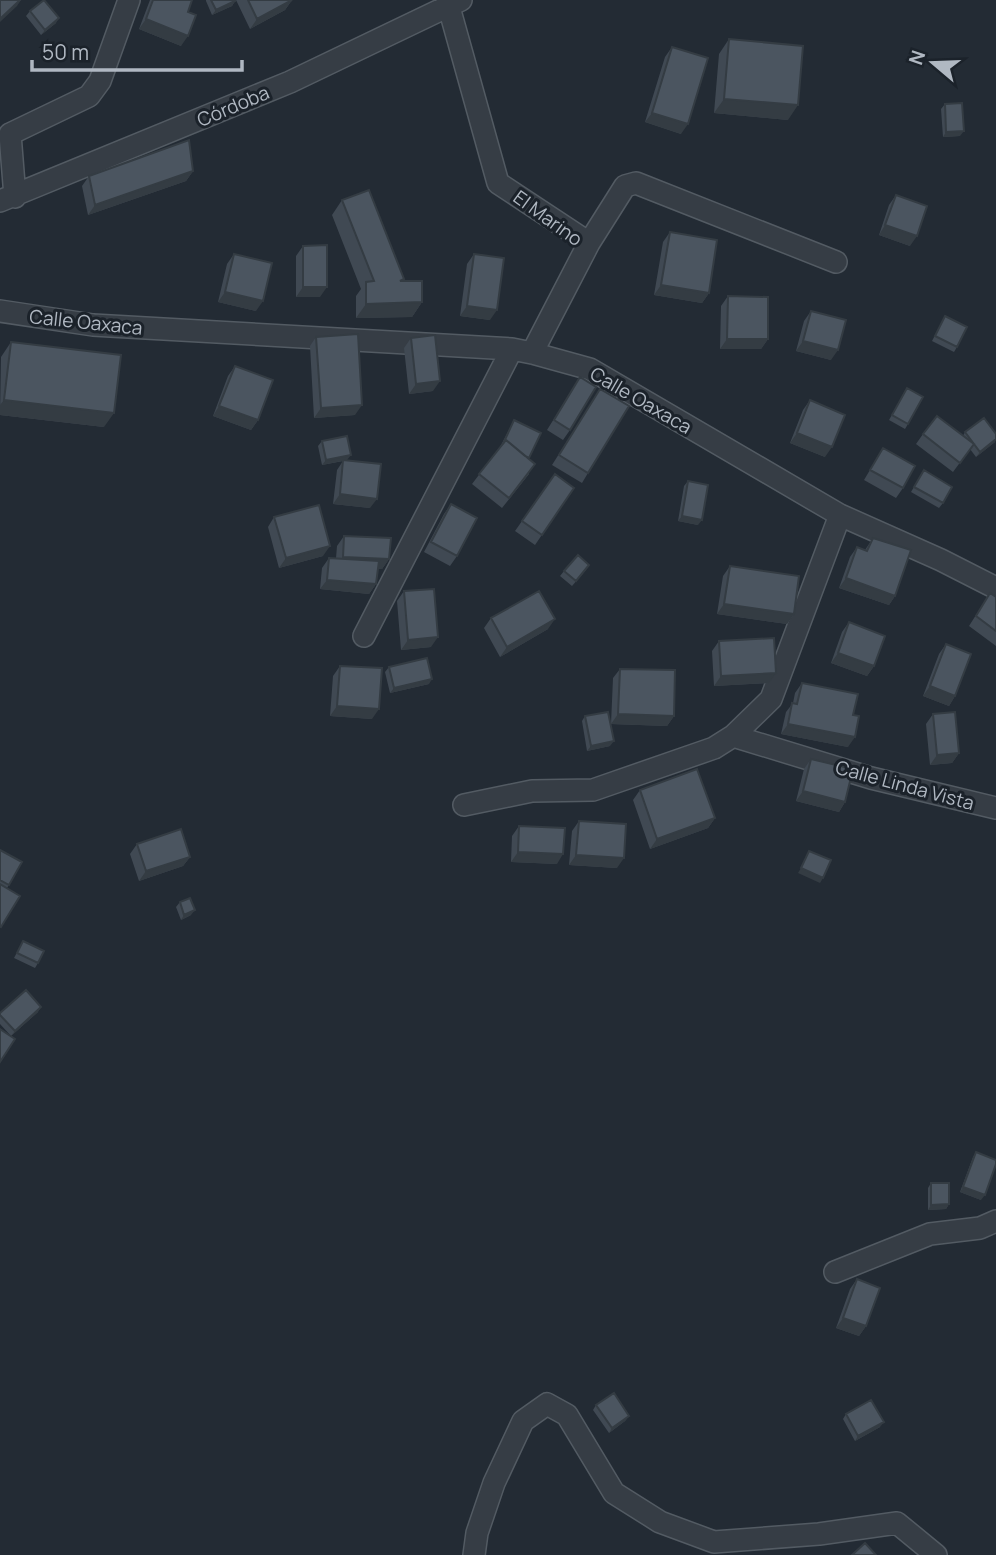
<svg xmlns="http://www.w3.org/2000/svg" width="996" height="1555" font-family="Manrope,sans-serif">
<rect width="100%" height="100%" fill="#232b34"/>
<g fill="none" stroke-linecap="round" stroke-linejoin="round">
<g stroke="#535b63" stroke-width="24">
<path id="street" d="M447 0 498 183 589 243 532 353
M10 134 89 96 100 81 129 0
M10 134 15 197
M0 201 290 82 461 0
M589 243 625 186 636 183 836 262
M0 311 93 325 512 349 532 353 590 369 840 515 941 560 996 588
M364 636 512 349
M733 736 871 778 996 808
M464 805 532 791 593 790 714 748 733 736 771 699 840 515
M835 1272 930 1234 980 1228 996 1221
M474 1555 477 1533 494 1483 523 1421 547 1404 567 1415 614 1493 660 1522 714 1542 819 1534 897 1523 936 1555"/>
</g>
<use href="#street" stroke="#363d45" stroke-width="21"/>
</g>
<path fill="#404953" d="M150 0H192L188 12 181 46 139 29Z
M206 0H235V1L232 6 212 15 206 1Z
M236 0H292L285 10 250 29Z
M30 11 56 23 41 35 26 16Z
M729 39 788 120 714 113 719 54Z
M672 47 681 134 645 122 665 57Z
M945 104 960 136 943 137 941 109Z
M193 171 186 181 88 215 82 186 89 176Z
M896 195 910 246 879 235 889 205Z
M342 200 404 279 403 281 422 302 412 317 356 318V296L361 289 332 215Z
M670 232 709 293 702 303 654 295 663 242Z
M303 246 320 297H296V256Z
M234 254 256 311 218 302 227 264Z
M474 254 490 320 460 316 467 264Z
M728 296 768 339 761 349H720L721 306Z
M811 311 831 360 796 351 804 321Z
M945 316 957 347 954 352 932 341Z
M316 337 355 415 314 418 310 346Z
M411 338 433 391 409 394 404 348Z
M11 342 104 427 0 415 1 357Z
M235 366 258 420 251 430 213 416 228 376Z
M580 377 570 430 563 440 547 430Z
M907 388 908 424 905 429 889 420Z
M600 389 588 473 582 483 552 465Z
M810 400 825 457 790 443 803 410Z
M514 420 541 433 528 459 529 474 502 508 472 484 500 447Z
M965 432 995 442 976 457 970 449 953 472 916 444 923 434 963 436Z
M322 441 347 460H344L370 508 333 504 337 470 343 461 322 465 318 446Z
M883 448 903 488 896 498 864 480Z
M555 474 574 488 535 545 515 531Z
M921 475 943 503 939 508 911 492Z
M688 481 698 525 678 521 684 486Z
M451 504 457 556 450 566 424 552 444 514Z
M274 517 323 556 279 568 268 527Z
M344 536 389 559 382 569H378L376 584 369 594 320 589 322 568 329 558H336L337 546Z
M873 538 895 596 889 605 839 588 850 557 857 547 865 550Z
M730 566 794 614 787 624 717 614 723 576Z
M586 570 572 586 560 576 564 571Z
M404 591 431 647 401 650 397 601Z
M990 593 996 597V646L969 626Z
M491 618 548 629 500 657 484 628Z
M849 622 874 666 867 676 831 663 842 632Z
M719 641 769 683 714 686 712 651Z
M946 644 955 696 949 706 923 696 939 654Z
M340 666 372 719 330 716 333 676Z
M389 667 429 684 390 693 385 672Z
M620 669 674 716 667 726 611 724 613 678Z
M802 683 853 715 848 747 781 734 786 712 793 703 795 693Z
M933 714 959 753 952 763 930 765 926 724Z
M585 716 610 746 587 751 582 721Z
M811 759 845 802 839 812 796 801 804 769Z
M640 790 715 818 708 828 650 849 633 800Z
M579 821 617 868 569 865 572 831Z
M519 826 557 864 511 862 512 836Z
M137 844 190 857 183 866 139 881 130 854Z
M0 850 9 885 7 888 20 896 0 928Z
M180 902 191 915 181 920 176 907Z
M23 941 38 963 35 968 14 958Z
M38 1012 11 1036 0 1024V1013Z
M976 1152 981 1200 960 1192 973 1157Z
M931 1183 949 1204 946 1209 928 1210V1188Z
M857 1279 866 1326 859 1336 836 1328 850 1289Z
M596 1405 629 1416 625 1421 609 1433 593 1410Z
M846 1414 880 1427 855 1441 843 1419Z"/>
<path fill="#343c43" d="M20 0H21L17 6 0 22V19Z
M292 0 285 10 250 29 257 19Z
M235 1 232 6 212 15 216 10Z
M59 18 56 23 41 35 45 30Z
M146 19 188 36 181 46 139 29Z
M724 99 798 105 788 120 714 113Z
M652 113 688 124 681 134 645 122Z
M964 131 960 136 943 137 946 132Z
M193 171 186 181 88 215 95 205Z
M885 225 917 236 910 246 879 235Z
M661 285 709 293 702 303 654 295Z
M303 287H327L320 297H296Z
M225 292 263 301 256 311 218 302Z
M422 302 412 317 356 318 366 304Z
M467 306 497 310 490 320 460 316Z
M727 339H768L761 349H720Z
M803 341 838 350 831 360 796 351Z
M440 381 433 391 409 394 416 384Z
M4 400 114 413 104 427 0 415V405Z
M362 405 355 415 314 418 321 408Z
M219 406 258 420 251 430 213 416Z
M797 433 832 447 825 457 790 443Z
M996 439 995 442 976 457 980 452Z
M351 455 347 460 322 465 326 460Z
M340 494 377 499 370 508 333 504Z
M682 516 702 520 698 525 678 521Z
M330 546 323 556 279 568 286 558Z
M343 557 389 559 382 569 336 567Z
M846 578 895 596 889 605 839 588Z
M327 580 376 584 369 594 320 589Z
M724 604 794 614 787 624 717 614Z
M555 619 548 629 500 657 507 647Z
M438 637 431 647 401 650 408 640Z
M838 653 874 666 867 676 831 663Z
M776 673 769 683 714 686 721 676Z
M432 679 429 684 390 693 394 688Z
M930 686 955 696 949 706 923 696Z
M337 706 379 709 372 719 330 716Z
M618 714 674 716 667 726 611 724Z
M788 724 855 737 848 747 781 734Z
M614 741 610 746 587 751 591 746Z
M959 753 952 763 930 765 937 755Z
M803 791 845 802 839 812 796 801Z
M715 818 708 828 650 849 657 839Z
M518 852 563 854 557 864 511 862Z
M576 855 624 858 617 868 569 865Z
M190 857 183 866 139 881 146 871Z
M801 868 823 878 820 883 798 873Z
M195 910 191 915 181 920 184 915Z
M41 1007 38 1012 11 1036 15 1031Z
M963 1187 985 1195 981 1200 960 1192Z
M949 1204 946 1209 928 1210 931 1205Z
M843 1318 866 1326 859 1336 836 1328Z
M629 1416 625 1421 609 1433 612 1428Z
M884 1422 880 1427 855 1441 858 1436Z"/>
<path fill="#4b5560" stroke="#343c43" stroke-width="2" d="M0 0H20L0 19Z
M44 0 59 18 45 30 30 11Z
M153 0H192L188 12 196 15 188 36 146 19Z
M211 0H235V1L216 10Z
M248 0H292L257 19Z
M729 39 803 46 798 105 724 99Z
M672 47 708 58 688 124 652 113Z
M962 103 964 131 946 132 945 104Z
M189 140 193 171 95 205 89 176Z
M369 190 404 279 400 281H422V302L366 304V282L374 281 342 200Z
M896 195 927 206 917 236 885 225Z
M670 232 717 240 709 293 661 285Z
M327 245V287H303V246Z
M234 254 272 263 263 301 225 292Z
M474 254 504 258 497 310 467 306Z
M728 296 768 297V339H727Z
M811 311 846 320 838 350 803 341Z
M945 316 967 327 957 347 935 336Z
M358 334 362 405 321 408 316 337Z
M435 335 440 381 416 384 411 338Z
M11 342 121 355 114 413 4 400Z
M235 366 273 380 258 420 219 406Z
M580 377 596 387 570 430 554 420Z
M907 388 923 397 908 424 892 415Z
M600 389 629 406 588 473 559 455Z
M810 400 845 415 832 447 797 433Z
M937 416 974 444 960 463 923 434Z
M984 418 996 434V439L980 452 965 432Z
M514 420 541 433 529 458 525 456 506 440 503 444Z
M347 436 351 455 326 460 322 441Z
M506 440 535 464 509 498 479 474Z
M883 448 915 466 903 488 870 470Z
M343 460 381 464 377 499 340 494Z
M924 470 952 487 943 503 914 487Z
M555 474 574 488 542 535 522 521Z
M688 481 708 485 702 520 682 516Z
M451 504 477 518 457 556 431 542Z
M319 505 330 546 286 558 274 517Z
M344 536 391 538 389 559 343 557Z
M873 538 911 550 895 596 846 578 857 547 867 551Z
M578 555 589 565 576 581 564 571Z
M329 558 379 561 376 584 327 580Z
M730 566 799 576 794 614 724 604Z
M434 589 438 637 408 640 404 591Z
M539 591 555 619 507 647 491 618Z
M990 593 996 597V631L976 616Z
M849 622 885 636 874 666 838 653Z
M774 638 776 673 721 676 719 641Z
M946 644 971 654 955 696 930 686Z
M427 658 432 679 394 688 389 667Z
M340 666 382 668 379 709 337 706Z
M620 669 675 670 674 716 618 714Z
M802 683 858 694 853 715 859 716 855 737 788 724 792 703 797 704Z
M608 712 614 741 591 746 585 716Z
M955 712 959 753 937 755 933 714Z
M811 759 853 769 845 802 803 791Z
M697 769 715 818 657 839 640 790Z
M579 821 626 824 624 858 576 855Z
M519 826 565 828 563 854 518 852Z
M181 829 190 857 146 871 137 844Z
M0 850 22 862 9 885 0 880Z
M809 851 831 860 823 878 801 868Z
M0 884 20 896 1 927 0 926Z
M190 898 195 910 184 915 180 902Z
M23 941 44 951 38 963 17 953Z
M26 990 41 1007 15 1031 0 1015V1013Z
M0 1029 15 1039 0 1062Z
M976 1152 996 1160V1164L985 1195 963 1187Z
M931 1183H949V1204L931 1205Z
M857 1279 880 1288 866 1326 843 1318Z
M614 1393 629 1416 612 1428 596 1405Z
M871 1400 884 1422 858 1436 846 1414Z
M865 1543 876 1555H852Z"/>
<g text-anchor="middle" stroke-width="6" stroke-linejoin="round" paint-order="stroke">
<g font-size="19" fill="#b0b8c2" stroke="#1b222a">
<text transform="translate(233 106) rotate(-23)" y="7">Córdoba</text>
<text transform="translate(548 218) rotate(36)" y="7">El Marino</text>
<text transform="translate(86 322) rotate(6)" y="7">Calle Oaxaca</text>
<text transform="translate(641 400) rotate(30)" y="7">Calle Oaxaca</text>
<text transform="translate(905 785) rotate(15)" y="7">Calle Linda Vista</text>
</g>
</g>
<g transform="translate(933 63) rotate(289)" stroke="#1b222a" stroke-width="5" paint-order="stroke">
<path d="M0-5L12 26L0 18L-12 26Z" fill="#b0b8c2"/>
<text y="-10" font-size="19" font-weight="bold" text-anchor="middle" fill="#b0b8c2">N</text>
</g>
<path d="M32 60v10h210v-10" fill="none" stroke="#b0b8c2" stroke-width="3.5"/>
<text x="42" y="60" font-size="21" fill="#b0b8c2" stroke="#1b222a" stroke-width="5" paint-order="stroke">50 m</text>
</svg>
